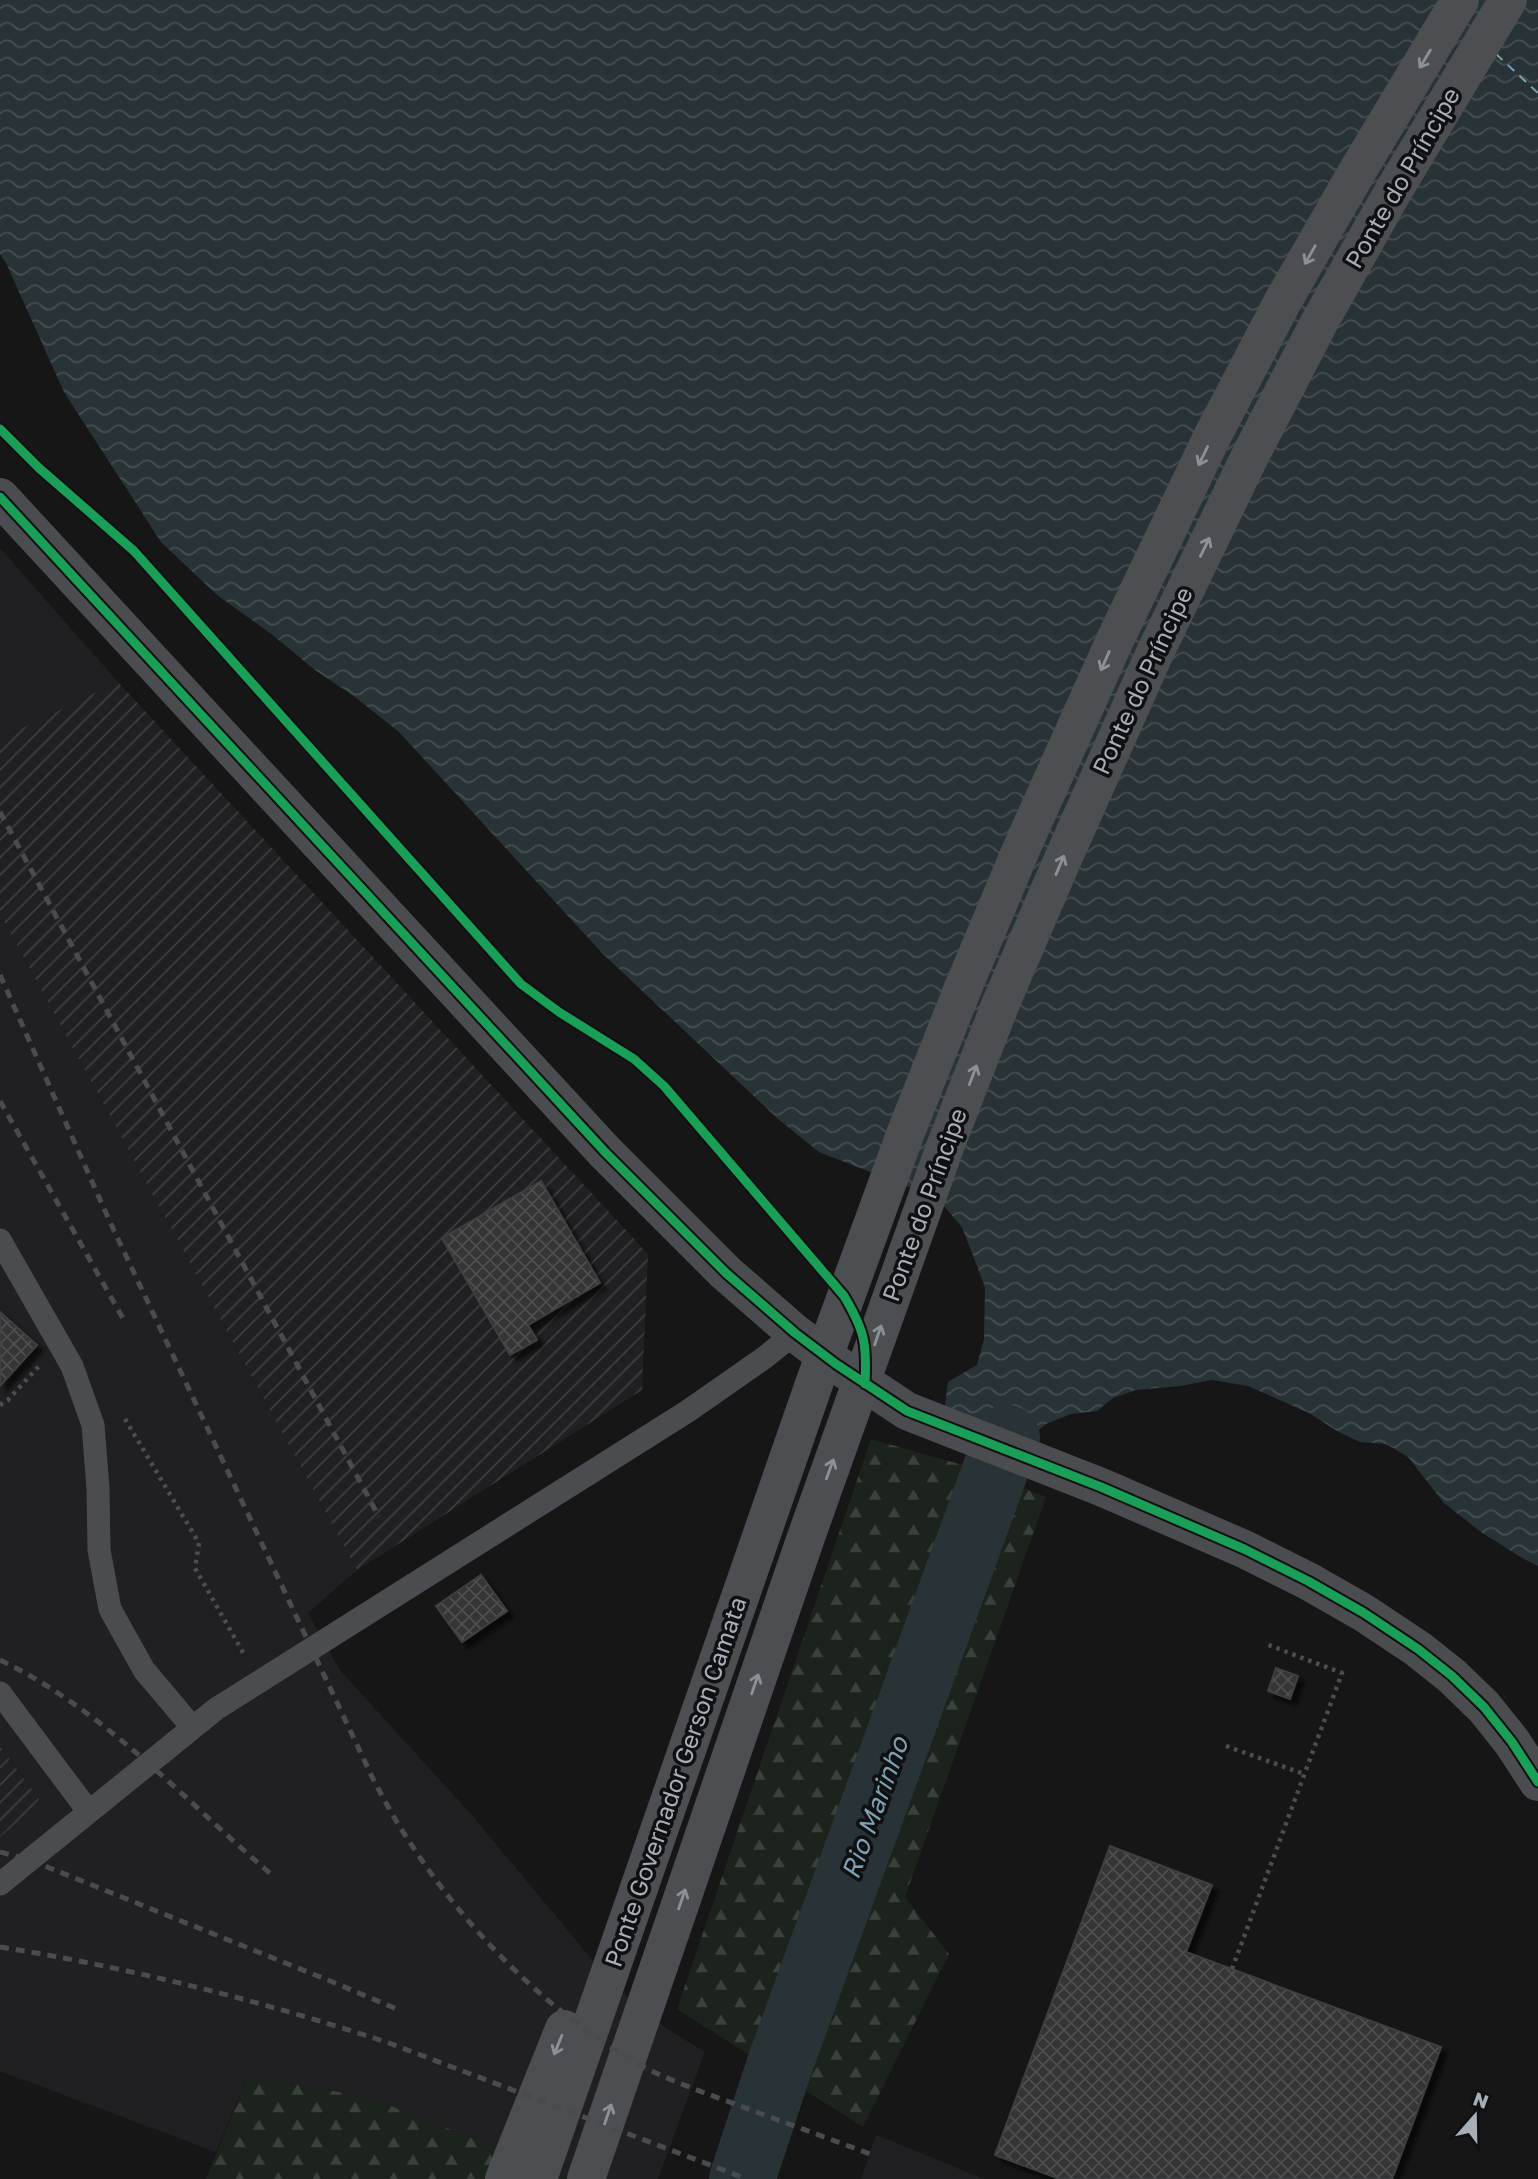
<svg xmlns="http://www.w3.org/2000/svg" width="1538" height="2179" font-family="'Golos Text',sans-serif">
<defs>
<pattern id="industrial-furrows" width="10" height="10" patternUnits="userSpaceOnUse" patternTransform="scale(1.75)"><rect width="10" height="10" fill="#202022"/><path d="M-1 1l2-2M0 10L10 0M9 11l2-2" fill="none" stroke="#3d3e40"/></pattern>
<pattern id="forest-firs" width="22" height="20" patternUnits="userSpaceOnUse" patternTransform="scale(1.75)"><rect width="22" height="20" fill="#1c231c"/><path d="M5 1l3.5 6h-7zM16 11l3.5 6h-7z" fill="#3a403b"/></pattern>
<pattern id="water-waves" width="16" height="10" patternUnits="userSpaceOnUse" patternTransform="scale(1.75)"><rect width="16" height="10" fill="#283338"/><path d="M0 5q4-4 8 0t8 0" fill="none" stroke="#444e53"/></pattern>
<pattern id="building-cross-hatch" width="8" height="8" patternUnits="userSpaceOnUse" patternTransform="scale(1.75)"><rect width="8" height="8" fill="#343435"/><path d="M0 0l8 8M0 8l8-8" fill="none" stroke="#4e4f50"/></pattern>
<filter id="shadow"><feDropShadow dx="6" dy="6" stdDeviation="2" flood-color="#0009"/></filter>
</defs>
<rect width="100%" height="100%" fill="#161616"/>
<path fill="#202022" d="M0 548 118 682 0 739Z
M0 914 357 1570 308 1613 339 1669 470 1813 605 1975 636 2006 669 2030 705 2052 658 2179H576L368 2097 248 2076 216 2152 0 2071V1837L41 1802 0 1746Z
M876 2135H877L984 2179H861Z"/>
<path fill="url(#industrial-furrows)" d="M118 682 648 1254 642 1390 357 1570 0 914V739Z
M0 1746 41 1802 0 1837Z"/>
<path fill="url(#forest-firs)" d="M871 1439 959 1464 1046 1497 905 1897 949 1954 863 2127 677 2009Z
M248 2076 368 2097 576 2179H206Z"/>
<path fill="url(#water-waves)" d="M0 0H1538V1566L1522 1558 1481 1532 1444 1503 1408 1457 1386 1444 1360 1442 1337 1431 1309 1413 1248 1386 1212 1380 1181 1386 1136 1390 1113 1398 1097 1411 1071 1414 1046 1424 1023 1443 944 1413 948 1382 977 1365 984 1339 985 1287 962 1227 942 1204 919 1191 819 1152 777 1118 602 953 399 732 355 697 315 670 270 633 217 595 161 542 64 392 6 263 0 254Z"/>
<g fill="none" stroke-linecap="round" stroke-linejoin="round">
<path stroke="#283338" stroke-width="66" d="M742 2179 780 2064 1007 1438"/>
<path stroke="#7ba1b4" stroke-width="2" stroke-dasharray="9 7" stroke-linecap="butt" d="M1496 54 1538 93"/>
</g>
<path fill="url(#building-cross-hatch)" stroke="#3e4042" stroke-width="2" filter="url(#shadow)" d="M541 1181 600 1283 528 1325 537 1340 510 1355 442 1238Z
M0 1312 37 1345 0 1386Z
M481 1575 507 1611 462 1642 436 1606Z
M1276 1668 1298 1676 1290 1699 1268 1691Z
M1110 1846 1212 1885 1186 1952 1441 2047 1392 2179H1060L995 2155Z"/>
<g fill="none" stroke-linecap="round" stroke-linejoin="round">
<path stroke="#4c4d51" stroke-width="4.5" stroke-dasharray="3.5 5" stroke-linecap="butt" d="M0 1405 8 1400 39 1366
M125 1419 199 1543 195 1568 245 1656
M1226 1746 1304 1774
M1232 1969 1342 1673 1266 1644"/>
<path stroke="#4a4c4f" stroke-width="23" d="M0 1240 72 1366 93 1425 98 1488 99 1550 110 1609 144 1670 192 1727
M0 1693 89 1812
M0 1884 216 1709 688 1411 764 1358 795 1333"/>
<path stroke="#4a4c4f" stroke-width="38" d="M0 497 605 1152 726 1273 795 1333 836 1364 907 1411 1101 1487 1244 1549 1308 1581 1364 1613 1418 1649 1452 1676 1484 1707 1512 1742 1538 1782"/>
<path stroke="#4c4e51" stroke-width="38" d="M504 2179 564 2029
M538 2179 814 1384 906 1132 963 988 1023 845 1115 640 1213 435 1283 301 1358 170 1460 0
M586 2179 805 1540 945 1147 1001 1003 1062 861 1153 657 1251 454 1320 321 1394 190 1508 0"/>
<path stroke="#494b4e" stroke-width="5" stroke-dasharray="9 7" stroke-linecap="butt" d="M0 812 379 1517
M0 975 110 1222 375 1783C385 1801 395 1820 407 1838 462 1924 536 2001 623 2055 658 2077 697 2090 735 2104 780 2121 825 2137 870 2154
M0 1101 125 1322
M0 1660C106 1711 184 1800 272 1875
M0 1852 30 1860 335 1983 399 2010
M0 1947C132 1968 262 2001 389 2043L747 2179"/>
<g stroke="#101012" stroke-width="13">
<path id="cycleway" d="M0 429 39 468 134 551 521 984 559 1012 634 1059 664 1086 844 1296C865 1331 867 1344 865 1384
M0 497 605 1152 726 1273 795 1333 836 1364 907 1411 1101 1487 1244 1549 1308 1581 1364 1613 1418 1649 1452 1676 1484 1707 1512 1742 1538 1782"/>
</g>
<use href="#cycleway" stroke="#1a9f57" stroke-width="9"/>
</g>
<defs><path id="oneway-shaft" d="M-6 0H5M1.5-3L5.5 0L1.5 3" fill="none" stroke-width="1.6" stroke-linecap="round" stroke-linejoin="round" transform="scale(1.75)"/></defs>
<g stroke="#8b9199">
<use href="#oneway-shaft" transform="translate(1425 59) rotate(121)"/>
<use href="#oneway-shaft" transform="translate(1310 255) rotate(119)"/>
<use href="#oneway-shaft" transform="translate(1203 456) rotate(116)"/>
<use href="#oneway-shaft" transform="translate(1205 547) rotate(-64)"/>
<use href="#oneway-shaft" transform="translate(1105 661) rotate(114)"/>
<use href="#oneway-shaft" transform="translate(1060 865) rotate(-67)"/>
<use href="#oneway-shaft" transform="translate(973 1075) rotate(-69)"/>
<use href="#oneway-shaft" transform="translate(878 1335) rotate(-71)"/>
<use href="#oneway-shaft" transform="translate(830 1469) rotate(-70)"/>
<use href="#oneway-shaft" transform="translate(755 1684) rotate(-71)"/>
<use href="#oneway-shaft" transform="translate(682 1899) rotate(-71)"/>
<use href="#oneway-shaft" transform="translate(558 2045) rotate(112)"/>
<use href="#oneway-shaft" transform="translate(608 2114) rotate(-71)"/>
</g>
<g text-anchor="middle" stroke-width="7" stroke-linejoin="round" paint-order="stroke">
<g font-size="24" fill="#a6aeb8" stroke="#101012">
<text transform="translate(1403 178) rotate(-60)" y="8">Ponte do Príncipe</text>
<text transform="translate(1143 681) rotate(-65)" y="8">Ponte do Príncipe</text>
<text transform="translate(925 1205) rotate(-70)" y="8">Ponte do Príncipe</text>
<text transform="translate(676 1782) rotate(-71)" y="8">Ponte Governador Gerson Camata</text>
</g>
<g font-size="26" font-style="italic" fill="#7ba1b4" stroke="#101012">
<text transform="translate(875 1808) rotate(-70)" y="9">Rio Marinho</text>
</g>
</g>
<g transform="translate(1475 2116) rotate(20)" stroke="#101012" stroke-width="5" paint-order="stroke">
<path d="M0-5L12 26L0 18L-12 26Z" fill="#a6aeb8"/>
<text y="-10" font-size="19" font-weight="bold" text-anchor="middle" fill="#a6aeb8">N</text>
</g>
</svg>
